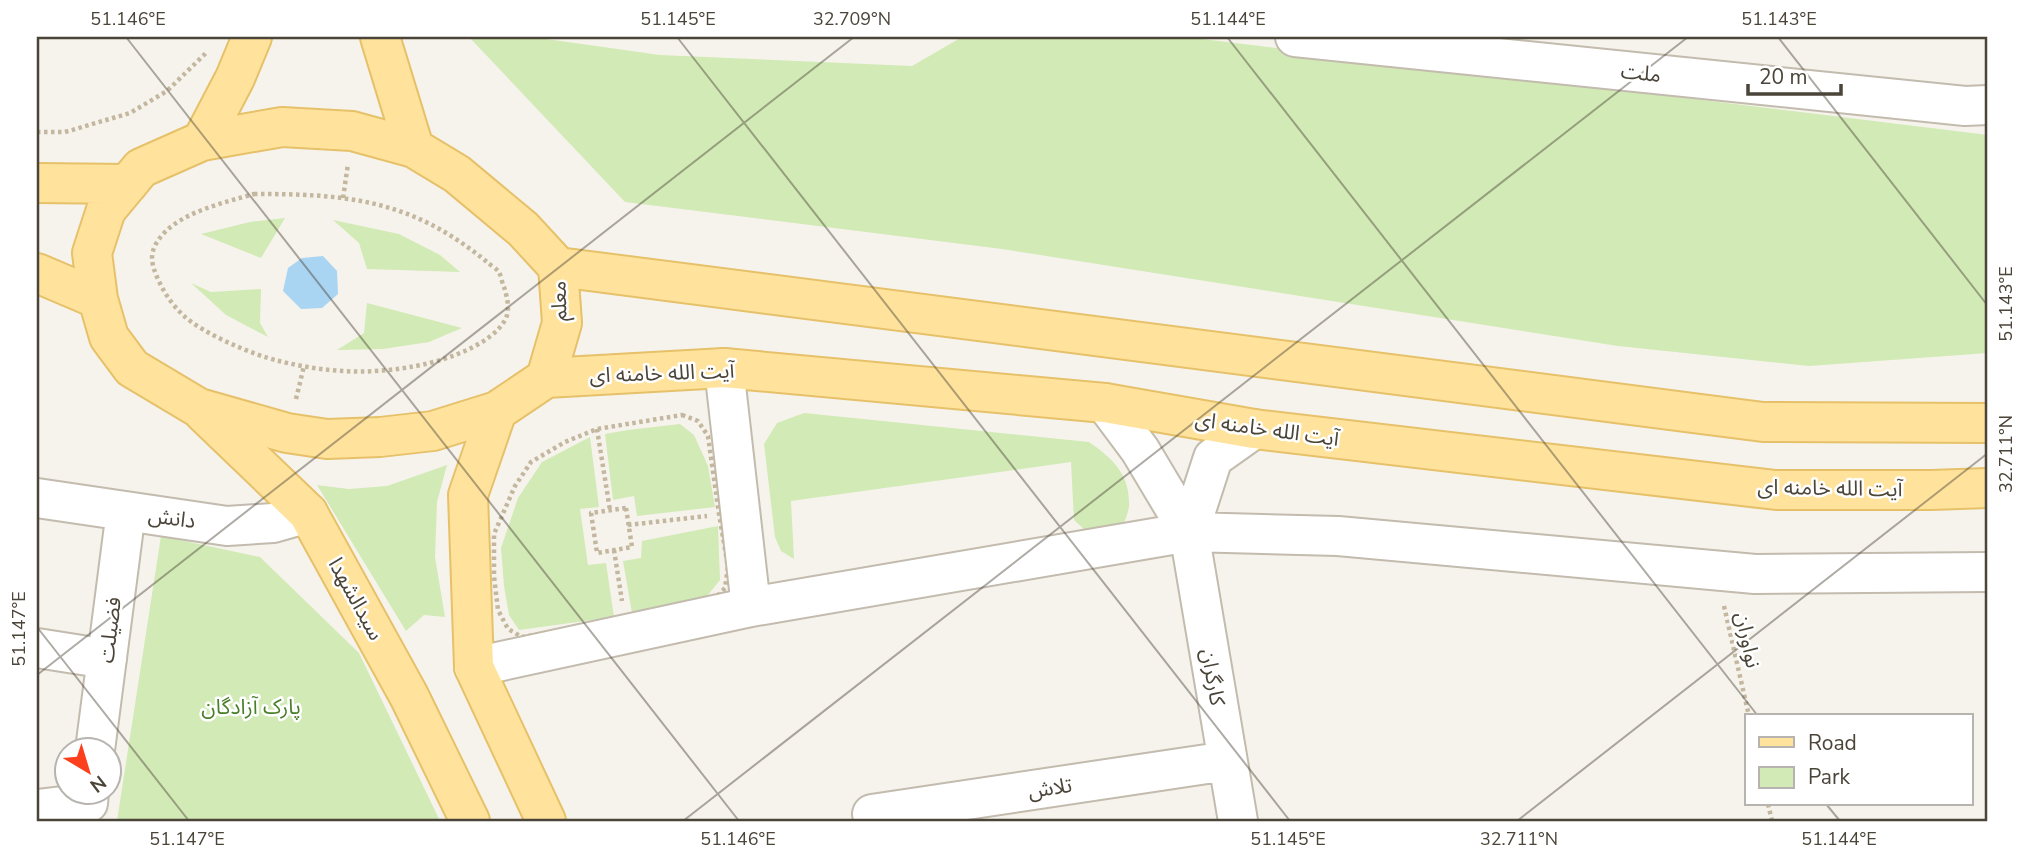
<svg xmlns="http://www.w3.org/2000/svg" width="2025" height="858" font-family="'Nunito Sans','Noto Sans Arabic',sans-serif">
<rect width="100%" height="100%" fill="#f6f3ec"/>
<path fill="#d2eab5" d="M469 37H532L660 55 912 66 962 37H1186L1988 135V353L1809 366 1618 346 1002 249 625 202Z
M285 218 261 258 201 234 250 222Z
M333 220 399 234 440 255 460 272 367 269 359 243Z
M191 283 211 292 261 289 260 323 268 337 226 315Z
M367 303 462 328 429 342 383 349 337 350 364 333Z
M804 413 1089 442C1112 458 1130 474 1129 505 1129 511 1125 520 1123 526L1087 532 1074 520 1071 462 791 501 794 559 781 551 775 537 764 444 777 423Z
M680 424 694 435 708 466 715 507 637 516 634 496 613 500 605 434 628 430Z
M590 437 599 507 580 509 588 565 606 563 614 617 519 630 509 615 504 586 501 548 518 498 542 462Z
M447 465 437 502 435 557 445 617 424 615 406 631 317 485 349 489 387 486Z
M718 526 720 580 704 600 632 613 623 561 641 558 642 541Z
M161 536 260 557 359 653 440 821H117Z"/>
<path fill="#a9d4f2" d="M323 256 337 271 338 294 322 308 301 309 283 291 288 268 302 258Z"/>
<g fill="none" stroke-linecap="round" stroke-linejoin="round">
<g stroke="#c2bbae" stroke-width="42">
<path id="minor" d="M1295 37 1965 106 1988 105
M724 368 751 607
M1105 403 1140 450 1189 532 1213 458 1254 429
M37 498 227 526 273 523 308 513
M1189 532 1238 821
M37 648 107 659
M474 667 751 607 1189 532 1338 536 1755 574 1988 572
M95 750 126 511
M37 809 88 803 89 792
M872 814 1227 761"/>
</g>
<g stroke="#e6c16a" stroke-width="42">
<path id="major" d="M380 37 414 148
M282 127 352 131 414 148 457 174 523 229 558 267 562 323 546 378 497 411 433 431 380 437 327 439 287 433 199 408 132 368 109 337 98 299 92 253 106 210 141 168 202 141Z
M202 141 235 78 252 37
M37 183 128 184
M558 267 1763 422 1988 423
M37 273 98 299
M546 378 724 368 1105 403 1254 429 1776 490H1931L1988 488
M497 411 468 495 474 667 546 821
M203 412 308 513 409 696 470 821"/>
</g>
<path stroke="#c4b79f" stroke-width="4.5" stroke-dasharray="3.5 3.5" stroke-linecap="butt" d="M37 132H65L130 113 167 91 207 52
M254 194C307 194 360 195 410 215 438 226 464 243 487 262 490 265 496 268 499 272 501 276 502 283 504 287 507 296 510 309 506 318 493 346 438 363 410 367 364 375 324 372 279 361 253 355 204 334 184 316 172 305 163 291 157 277 152 265 149 255 157 242 175 213 223 203 254 194Z
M343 198 348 164
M296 399 304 366
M682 415 698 421 708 436 719 514 728 567 725 588 711 603 698 610 522 637 508 629 498 610 494 576V534L515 486 531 462 565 442 597 429Z
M597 429 610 510
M626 508 632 547 597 553 591 513Z
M628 525 707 516
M614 550 622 601
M1724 606 1749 716
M1768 804 1772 821"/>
<use href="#minor" stroke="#fff" stroke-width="38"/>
<use href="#major" stroke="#ffe39c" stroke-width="38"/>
</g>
<path fill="none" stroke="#4b4439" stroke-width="2" stroke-opacity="0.45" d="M126 37 739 821M677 37 1290 821M1227 37 1758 716M1778 37 1988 306M37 627 189 821M37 675 854 37M1826 804 1840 821M683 821 1688 37M1517 821 1988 453"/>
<g text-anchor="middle" stroke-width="5" stroke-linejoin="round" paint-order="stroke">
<g font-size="21" fill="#4b4439" stroke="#fff">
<text transform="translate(1641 73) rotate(6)" y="7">ملت</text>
<text transform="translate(559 301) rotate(-91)" y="7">معلم</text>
<text transform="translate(662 373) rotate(-2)" y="7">آیت الله خامنه ای</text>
<text transform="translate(1267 429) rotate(8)" y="7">آیت الله خامنه ای</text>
<text transform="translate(1830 488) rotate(1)" y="7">آیت الله خامنه ای</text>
<text transform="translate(172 518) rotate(8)" y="7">دانش</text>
<text transform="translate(356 599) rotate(61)" y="7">سیدالشهدا</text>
<text transform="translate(110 630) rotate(-83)" y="7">فضیلت</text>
<text transform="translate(1748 640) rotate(78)" y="7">نواوران</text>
<text transform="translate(1213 677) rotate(80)" y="7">کارگران</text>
<text transform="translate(1050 788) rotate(-9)" y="7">تلاش</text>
</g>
<g font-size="21" fill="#4a7f2a" stroke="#fff">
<text x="251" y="714">پارک آزادگان</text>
</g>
</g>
<rect width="2025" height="858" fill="none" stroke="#ffffff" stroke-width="77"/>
<rect x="1745" y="714" width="228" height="91" fill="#ffffff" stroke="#b7b4b0" stroke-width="2"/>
<rect x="1759" y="737" width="35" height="10" fill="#ffe39c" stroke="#b7b4b0" stroke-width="2"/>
<text x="1808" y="750" font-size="21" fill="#4b4439">Road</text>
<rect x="1759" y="767" width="35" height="21" fill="#d2eab5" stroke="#b7b4b0" stroke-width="2"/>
<text x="1808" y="784" font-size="21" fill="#4b4439">Park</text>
<g transform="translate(88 771) rotate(142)"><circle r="33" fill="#ffffff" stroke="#b7b4b0" stroke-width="2"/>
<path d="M0-5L12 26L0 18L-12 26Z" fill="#fc3f1d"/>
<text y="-10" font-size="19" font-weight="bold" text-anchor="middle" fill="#4b4439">N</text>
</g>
<path d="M1748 84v10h93v-10" fill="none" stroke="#4b4439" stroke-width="3.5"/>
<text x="1759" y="84" font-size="21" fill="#4b4439" stroke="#ffffff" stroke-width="5" paint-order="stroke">20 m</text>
<rect x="38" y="38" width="1948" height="782" fill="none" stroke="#4b4439" stroke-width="2.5"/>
<g font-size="18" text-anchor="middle" fill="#4b4439">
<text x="128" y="25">51.146°E</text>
<text x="678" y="25">51.145°E</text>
<text x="852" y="25">32.709°N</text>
<text x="1228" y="25">51.144°E</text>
<text x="1779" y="25">51.143°E</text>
<text transform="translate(2006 304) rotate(-90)" y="6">51.143°E</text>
<text transform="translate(2006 454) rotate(-90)" y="6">32.711°N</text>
<text transform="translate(19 629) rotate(-90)" y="6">51.147°E</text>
<text x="187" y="845">51.147°E</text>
<text x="738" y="845">51.146°E</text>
<text x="1288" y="845">51.145°E</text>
<text x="1519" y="845">32.711°N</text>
<text x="1839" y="845">51.144°E</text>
</g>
</svg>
